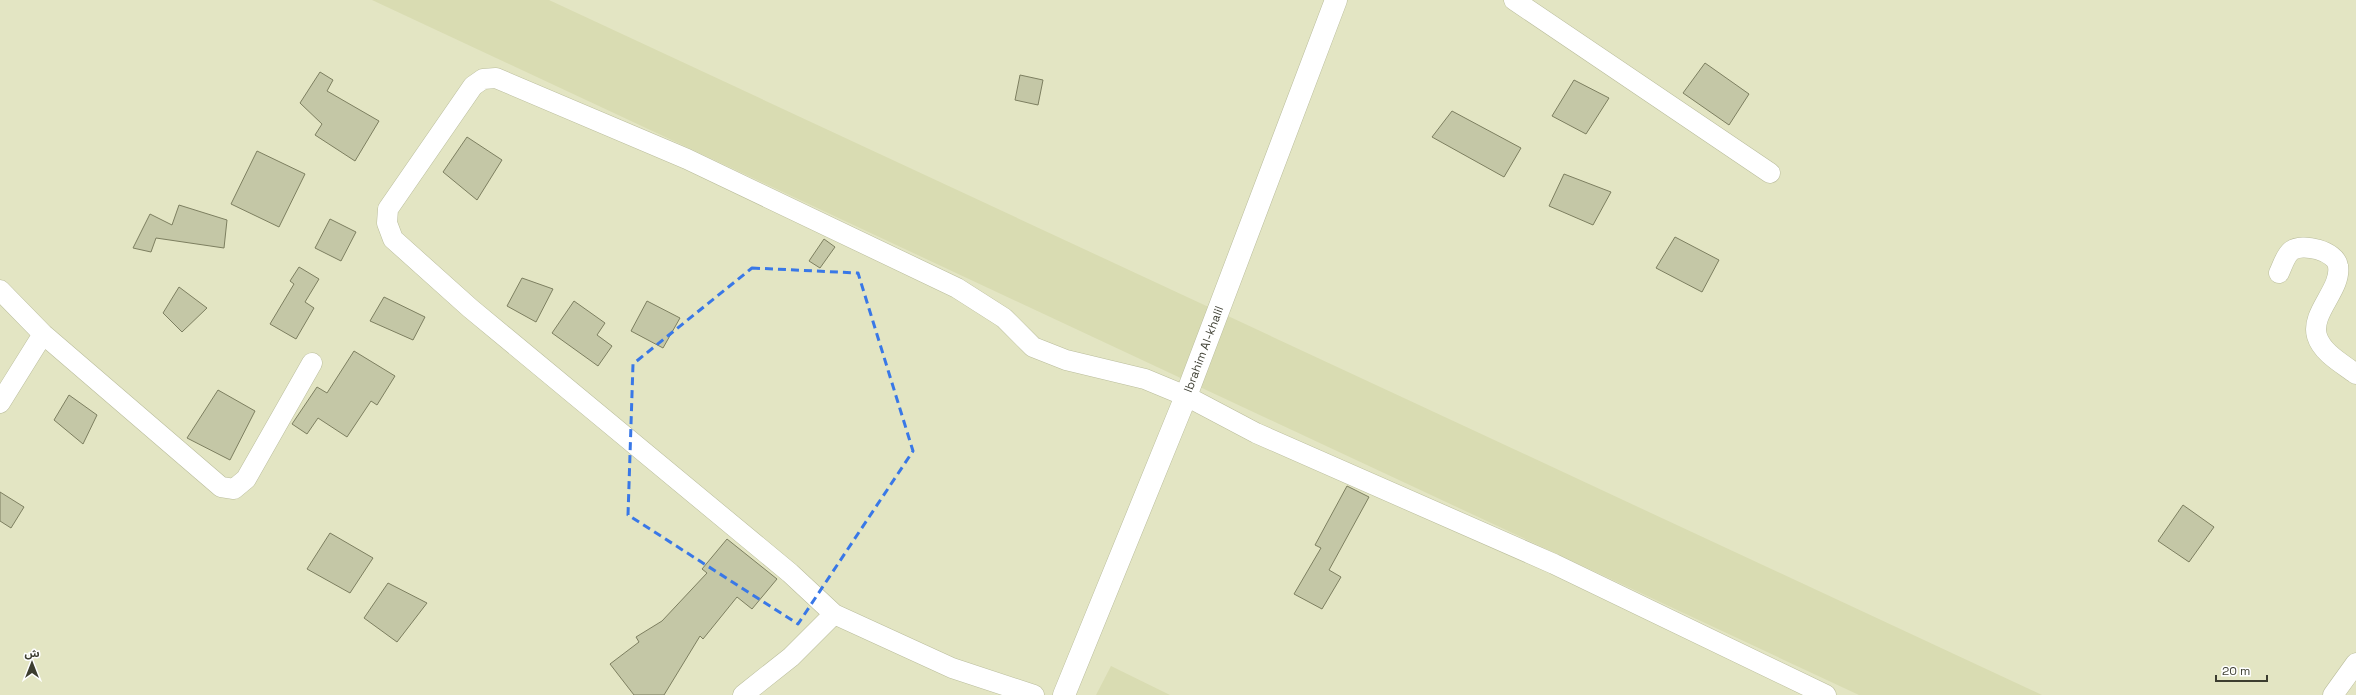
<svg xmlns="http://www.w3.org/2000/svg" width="2356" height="695" font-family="'Space Grotesk','Noto Sans Arabic',sans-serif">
<rect width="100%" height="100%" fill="#e3e5c3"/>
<path fill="#d9dcb2" d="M372 0H549L2042 695H1859Z
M1111 666 1170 695H1096Z"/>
<path fill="#c4c7a6" stroke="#7d7f60" d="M1705 63 1749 94 1729 125 1683 93Z
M320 72 333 80 327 91 379 121 355 161 315 135 322 124 300 103Z
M1020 75 1043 80 1038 105 1015 100Z
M1574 80 1609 98 1586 134 1552 116Z
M1452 111 1521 148 1504 177 1432 137Z
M467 137 502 160 477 200 443 172Z
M257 151 305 174 279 227 231 204Z
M1564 174 1611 192 1593 225 1549 206Z
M179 205 227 220 224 248 156 238 151 252 133 248 150 214 172 225Z
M330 219 356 232 341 261 315 248Z
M1675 237 1719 260 1702 292 1656 268Z
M824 239 835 247 820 268 809 261Z
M299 267 319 279 305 302 314 308 296 339 270 324 294 284 290 281Z
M522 278 553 289 536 322 507 306Z
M179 287 207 308 182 332 163 313Z
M384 297 425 317 413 340 370 321Z
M574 301 605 323 597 335 612 346 598 366 552 333Z
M647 301 680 318 663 348 631 331Z
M354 351 395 376 377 405 371 401 347 437 318 418 307 434 292 424 317 387 327 393Z
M218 390 255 411 230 460 187 438Z
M69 395 97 415 83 444 54 420Z
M1347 486 1369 497 1329 570 1341 577 1322 609 1294 594 1321 548 1315 545Z
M0 492 24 507 11 528 0 521Z
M2183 505 2214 527 2189 562 2158 541Z
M330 533 373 558 350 593 307 569Z
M727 539 777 579 752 609 737 597 703 639 700 636 664 695H634L610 664 639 642 636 637 662 621 707 573 702 569Z
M388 583 427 603 397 642 364 618Z"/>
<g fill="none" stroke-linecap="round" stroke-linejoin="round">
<g stroke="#babd9c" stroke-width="21">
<path id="street" d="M1514 0 1770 173
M2279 273C2282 267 2285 256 2291 251 2302 242 2336 251 2338 266 2342 289 2310 313 2317 336 2322 353 2343 364 2356 374
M0 290 43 334 221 487 234 489 246 479 312 363
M0 403 43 334
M743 695 791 657 834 614
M1034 695 952 668 834 614 790 573 470 308 393 239 387 223 388 209 473 86 483 79 496 78 687 159 957 288 1004 318 1033 347 1066 360 1145 379 1186 396 1256 433 1554 564 1826 695
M2333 695 2356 663"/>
</g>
<g stroke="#babd9c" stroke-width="23">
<g id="secondary">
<path id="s1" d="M1064 695 1186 396 1336 0"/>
</g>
</g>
<use href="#street" stroke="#fff" stroke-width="20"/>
<use href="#secondary" stroke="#fff" stroke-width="22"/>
</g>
<path fill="none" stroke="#3978e7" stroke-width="3" stroke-dasharray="8 5" stroke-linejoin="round" d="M752 268 858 273 913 451 798 624 628 515 633 364Z"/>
<g text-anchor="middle" stroke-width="3" stroke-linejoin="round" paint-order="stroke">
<g font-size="12" fill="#3c3d30" stroke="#fff">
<text dy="4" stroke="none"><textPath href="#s1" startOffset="373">Ibrahim Al-khalil</textPath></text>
</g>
</g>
<g transform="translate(32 663)" stroke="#ffffff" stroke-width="3" paint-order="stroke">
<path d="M0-3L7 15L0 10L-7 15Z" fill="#3c3d30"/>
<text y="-6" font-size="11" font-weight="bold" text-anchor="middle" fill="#3c3d30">ش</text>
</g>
<path d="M2216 675v6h51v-6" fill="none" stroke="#3c3d30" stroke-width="2"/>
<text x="2222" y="675" font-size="12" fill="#3c3d30" stroke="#ffffff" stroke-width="3" paint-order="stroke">20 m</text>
</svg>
